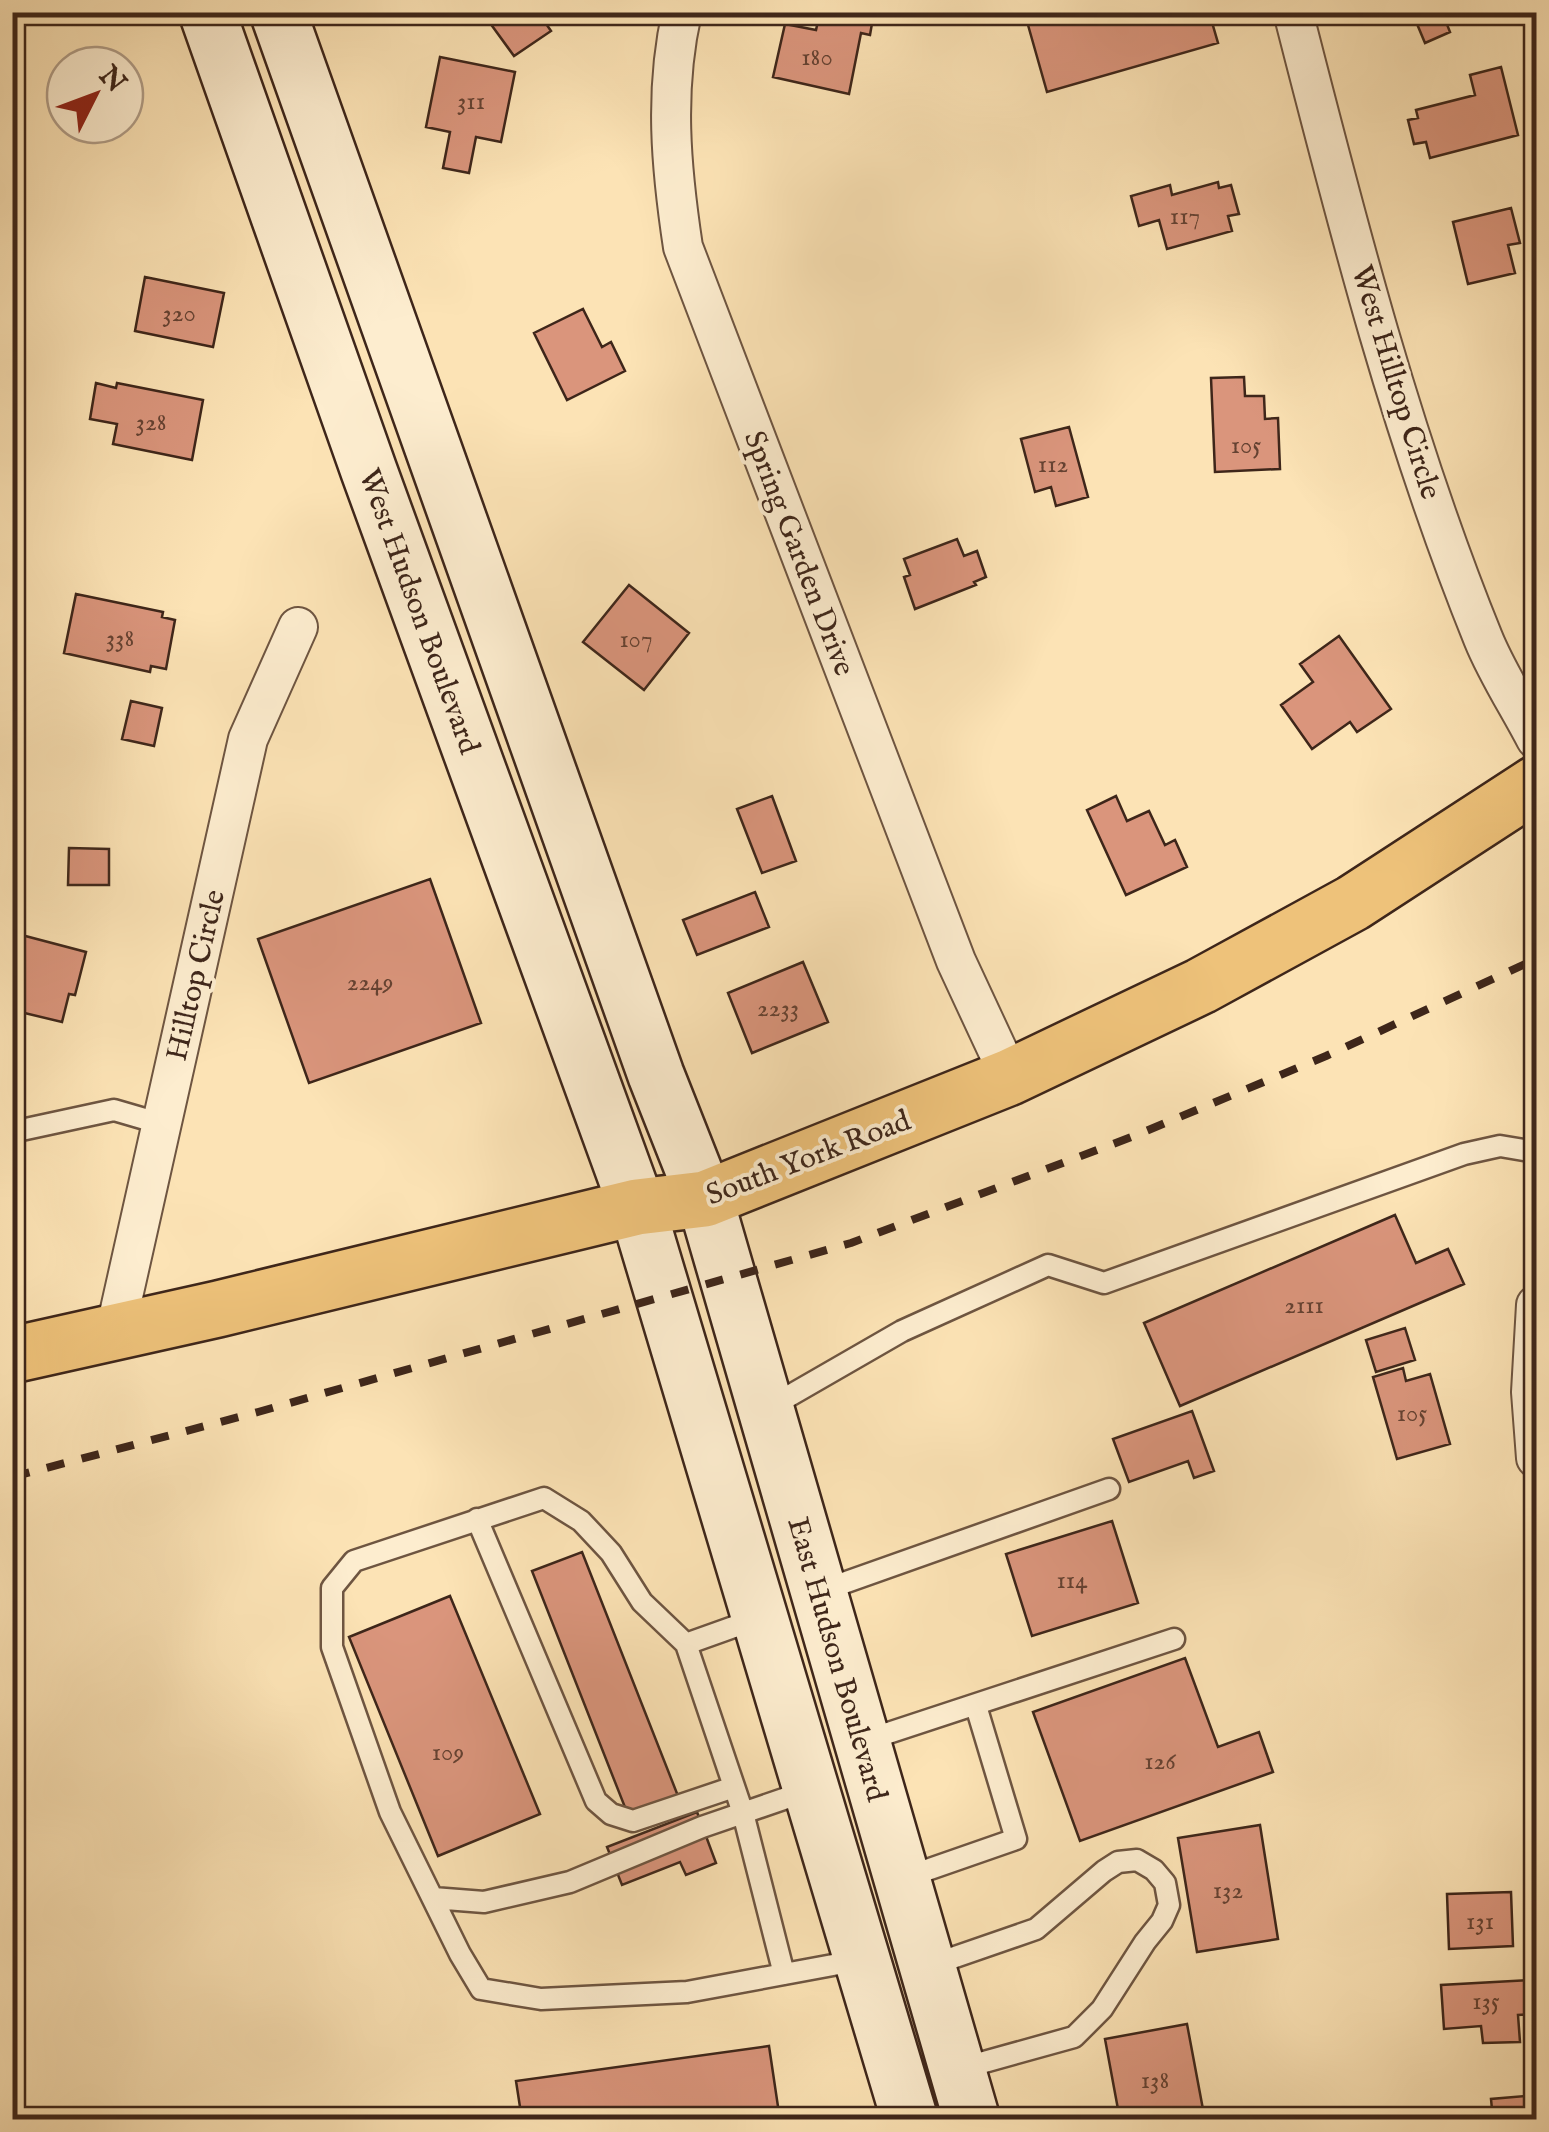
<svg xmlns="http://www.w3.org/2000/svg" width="1549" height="2132" font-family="'IM FELL English',serif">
<rect width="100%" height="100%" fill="#fce3b5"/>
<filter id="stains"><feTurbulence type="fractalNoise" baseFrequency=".002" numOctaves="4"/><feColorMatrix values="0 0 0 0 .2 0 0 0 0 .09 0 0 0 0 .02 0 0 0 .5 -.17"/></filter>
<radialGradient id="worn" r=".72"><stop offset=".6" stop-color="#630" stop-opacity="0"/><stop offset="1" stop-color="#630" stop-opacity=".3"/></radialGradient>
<path fill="#da957c" stroke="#3e261a" stroke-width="2.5" d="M505 12H538L551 31 514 56 490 23Z
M820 12H874L870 35 861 33 849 94 773 77 785 24 816 30Z
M1050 12H1209L1218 43 1047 92 1028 25 1052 19Z
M1412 12H1465V14L1446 22 1450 32 1425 43Z
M440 57 515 72 501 142 476 137 469 173 443 168 450 132 426 127Z
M1501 67 1518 135 1430 158 1426 142 1414 144 1408 120 1418 118 1416 110 1475 95 1470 75Z
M1218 182 1219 188 1231 185 1239 214 1228 216 1232 231 1167 249 1159 220 1139 226 1131 196 1170 185 1172 195Z
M1511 208 1520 243 1508 245 1515 273 1468 284 1453 222Z
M145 277 224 293 213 347 135 331Z
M583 309 602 347 611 342 625 371 567 400 534 333Z
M1244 377 1245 396H1264L1265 419 1278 418 1280 469 1215 472 1211 378Z
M96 383 116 388 117 383 203 400 192 460 113 444 117 424 90 419Z
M1069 427 1088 497 1056 506 1051 487 1035 492 1021 439Z
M957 539 964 556 977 551 986 577 974 582 976 585 915 609 904 577 910 575 904 559Z
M629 585 689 633 644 690 583 642Z
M76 594 163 612 162 617 175 620 166 669 151 666 150 672 64 653Z
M1339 636 1391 709 1357 732 1350 722 1312 749 1281 705 1313 682 1300 664Z
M131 701 162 708 154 746 122 739Z
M772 796 796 861 762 873 737 809Z
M1116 796 1127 821 1149 811 1165 845 1175 840 1187 867 1126 895 1087 810Z
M69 848 109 849V885H68Z
M430 879 481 1023 309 1083 258 939Z
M755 892 769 927 697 955 683 920Z
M14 933 86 952 75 995 69 994 62 1022 12 1010Z
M803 962 828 1022 752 1053 728 993Z
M1395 1215 1416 1263 1448 1249 1464 1284 1180 1406 1144 1323Z
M1405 1328 1415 1360 1376 1372 1366 1340Z
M1403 1368 1406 1381 1430 1374 1450 1444 1397 1459 1373 1377Z
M1192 1411 1214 1471 1194 1478 1188 1461 1129 1482 1113 1439Z
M1112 1521 1138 1603 1032 1636 1006 1554Z
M582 1552 678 1796 628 1815 532 1571Z
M450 1596 540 1814 438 1856 349 1637Z
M1185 1658 1218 1747 1259 1732 1273 1772 1080 1841 1033 1712Z
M697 1812 716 1863 686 1875 680 1862 622 1885 607 1847Z
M1260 1825 1278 1939 1197 1952 1178 1838Z
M1511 1892 1513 1946 1449 1949 1447 1894Z
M1529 1980 1531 2014 1518 2015 1520 2042 1483 2043 1481 2026 1444 2029 1441 1985Z
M1187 2024 1205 2120H1120L1105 2039Z
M769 2046 780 2120H522L516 2081Z
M1525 2096 1527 2120H1493L1491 2099Z"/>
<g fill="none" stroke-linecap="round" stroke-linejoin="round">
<g stroke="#6e5541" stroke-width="25">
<path id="service" d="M12 1132 114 1110 162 1124
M770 1407 902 1331 1048 1265 1104 1283 1464 1154 1500 1146 1536 1152
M477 1519 596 1801 611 1814 633 1821 734 1787
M821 1591 1109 1489
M756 1619 686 1644 642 1602 611 1553 581 1521 544 1498 354 1561 332 1588V1647L390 1812 460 1954 481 1989 541 1999 687 1992 860 1960
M686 1644 743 1813 784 1974
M864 1741 1174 1639
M904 1878 1016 1839 976 1706
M433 1898 484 1902 570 1882 702 1827 807 1791
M929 1966 1036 1929 1104 1871 1118 1862 1137 1860 1154 1870 1165 1883 1169 1905 1162 1921 1145 1942 1102 2009 1074 2037 959 2069"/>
</g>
<g stroke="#6e5541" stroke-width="42">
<path id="minor" d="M682 12C664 91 671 168 683 247L956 961 1010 1077
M1293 12C1347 223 1401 436 1483 638 1497 673 1519 706 1536 739
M1536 1305 1531 1392 1536 1458
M115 1332 248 739 298 627"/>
</g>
<g stroke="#3e261a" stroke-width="60">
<path id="secondary" d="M207 12 369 471 637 1207 910 2120
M278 12 656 1075 705 1199 972 2120"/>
</g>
<g stroke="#3e261a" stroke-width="60">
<path id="primary" d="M12 1355 218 1309 637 1207 705 1199 1010 1077 1201 986 1353 903 1536 784"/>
</g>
<use href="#service" stroke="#fdedcf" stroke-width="20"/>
<use href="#minor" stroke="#fdedcf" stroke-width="38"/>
<use href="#secondary" stroke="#fdedcf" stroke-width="55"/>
<use href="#primary" stroke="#eec27a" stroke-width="55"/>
<path stroke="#3e261a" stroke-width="8" stroke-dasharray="18 18" stroke-linecap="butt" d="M12 1477 258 1412 851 1243 1134 1136 1326 1056 1536 959"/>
</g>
<g text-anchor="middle" stroke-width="8" stroke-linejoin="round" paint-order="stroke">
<g font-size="25" fill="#654232">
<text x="817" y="65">180</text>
<text x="471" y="109">311</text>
<text x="1185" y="224">117</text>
<text x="179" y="321">320</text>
<text x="151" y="430">328</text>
<text x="1246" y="453">105</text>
<text x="1053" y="472">112</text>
<text x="120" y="646">338</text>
<text x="636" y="647">107</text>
<text x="370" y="990">2249</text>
<text x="778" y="1016">2233</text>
<text x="1304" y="1313">2111</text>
<text x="1412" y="1421">105</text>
<text x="1072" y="1588">114</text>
<text x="448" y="1760">109</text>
<text x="1160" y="1769">126</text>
<text x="1228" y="1898">132</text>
<text x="1480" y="1929">131</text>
<text x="1486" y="2009">135</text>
<text x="1155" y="2088">138</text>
</g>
<g font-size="30" fill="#3e261a" stroke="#fdedcf">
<text transform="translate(1397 382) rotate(73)" y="10">West Hilltop Circle</text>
<text transform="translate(800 553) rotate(69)" y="10">Spring Garden Drive</text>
<text transform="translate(420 611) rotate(70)" y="10">West Hudson Boulevard</text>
<text transform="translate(195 975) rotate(-77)" y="10">Hilltop Circle</text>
<text transform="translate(808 1157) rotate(-21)" y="10">South York Road</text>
<text transform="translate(838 1659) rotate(74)" y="10">East Hudson Boulevard</text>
</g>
</g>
<rect width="1549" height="2132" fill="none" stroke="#fce3b5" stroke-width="50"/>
<rect x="15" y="15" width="1519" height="2102" fill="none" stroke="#3e261a" stroke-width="5"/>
<rect x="25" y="25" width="1499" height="2082" fill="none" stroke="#3e261a" stroke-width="2.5"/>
<g transform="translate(95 95) rotate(48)"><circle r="48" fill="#fdedcf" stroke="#b19d87" stroke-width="2.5"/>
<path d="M0-8L18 38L0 25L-18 38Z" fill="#8f2418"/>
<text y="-15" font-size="28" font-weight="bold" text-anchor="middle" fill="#3e261a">N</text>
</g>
<rect width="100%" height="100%" filter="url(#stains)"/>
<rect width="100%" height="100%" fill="url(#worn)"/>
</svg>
